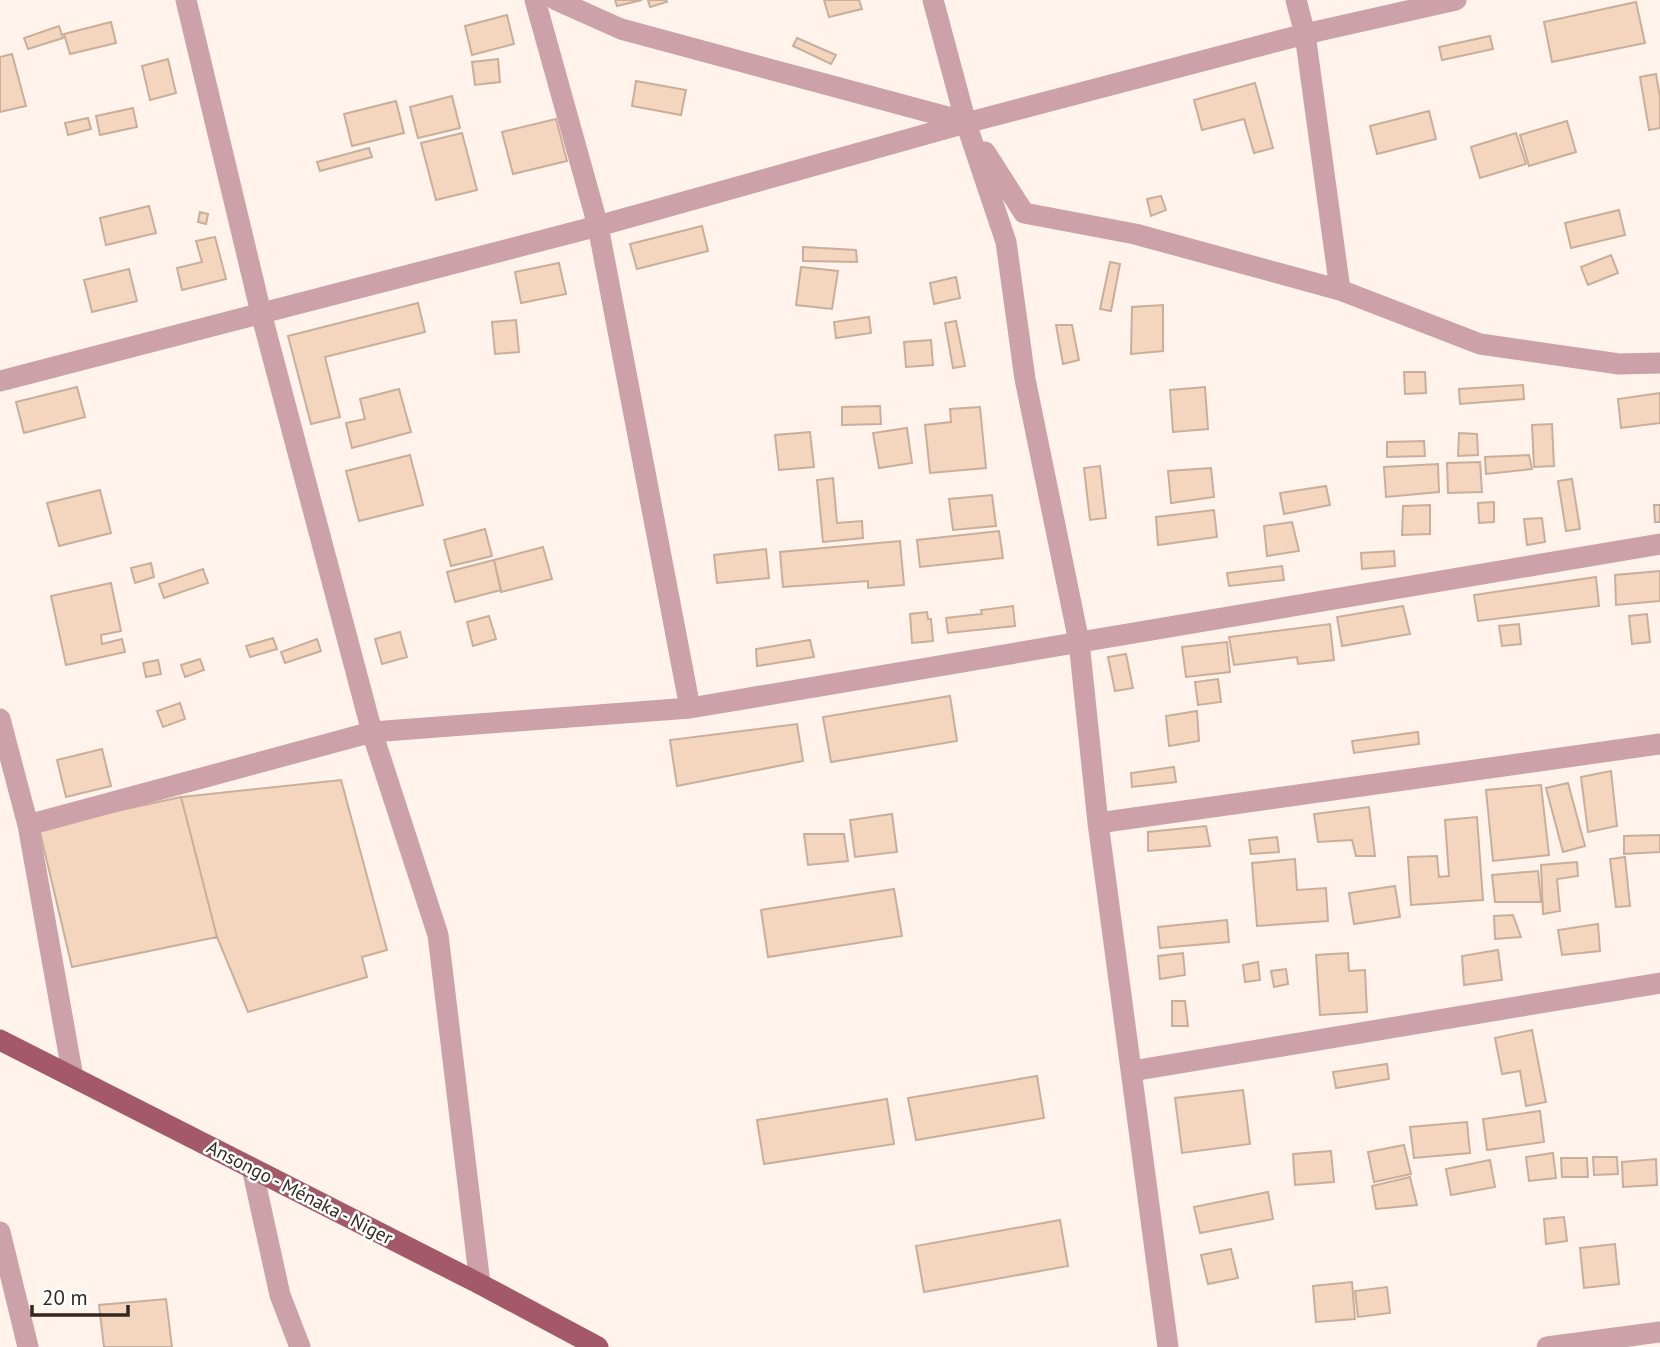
<svg xmlns="http://www.w3.org/2000/svg" width="1660" height="1347" font-family="'PT Sans',sans-serif">
<rect width="100%" height="100%" fill="#fff3eb"/>
<path fill="#f4d5be" stroke="#c9af9b" stroke-width="2" d="M615 0H642L617 6Z
M648 0H666L667 2 650 7Z
M824 0H859L862 9 829 17Z
M1636 2 1645 43 1552 62 1544 22Z
M507 15 514 44 472 55 465 26Z
M111 22 116 43 70 54 64 34Z
M59 26 63 38 28 49 24 38Z
M1490 36 1493 49 1442 60 1439 47Z
M797 38 836 55 831 64 793 46Z
M12 54 26 106 0 112V57Z
M168 59 176 93 150 100 142 66Z
M498 59 500 82 475 85 472 62Z
M1656 74 1660 97V128L1649 130 1640 77Z
M636 81 686 90 681 115 632 106Z
M1255 83 1273 148 1254 153 1244 119 1202 130 1194 100Z
M452 96 460 128 418 138 410 107Z
M396 101 404 133 352 146 344 114Z
M133 108 137 127 100 135 96 116Z
M1429 111 1436 139 1377 154 1370 126Z
M88 118 91 129 68 135 65 123Z
M556 119 567 161 513 174 502 132Z
M1567 121 1576 152 1529 166 1520 135Z
M462 133 477 190 436 200 421 143Z
M1516 133 1526 164 1480 178 1471 147Z
M369 148 372 157 320 171 317 162Z
M1161 196 1166 210 1151 216 1147 199Z
M149 206 156 233 106 245 100 218Z
M1619 210 1625 235 1571 248 1565 223Z
M200 212 208 214 206 224 198 222Z
M702 226 708 251 637 269 630 244Z
M215 237 226 279 182 290 177 268 202 262 196 241Z
M803 247 856 250 857 262 803 261Z
M1611 255 1618 273 1588 285 1581 267Z
M1110 262 1120 264 1111 311 1100 309Z
M559 263 566 294 521 303 515 272Z
M801 267 838 271 832 309 796 305Z
M129 269 137 301 92 312 84 280Z
M956 277 960 298 934 304 930 283Z
M418 303 425 332 325 357 340 417 311 424 288 336Z
M1163 305V351L1131 354 1132 307Z
M869 317 871 333 836 338 834 322Z
M516 320 519 352 495 354 492 322Z
M956 321 965 366 953 368 945 323Z
M1056 325H1072L1079 360 1063 364Z
M931 340 933 365 906 367 904 342Z
M1404 372H1425L1426 393 1405 394Z
M1523 385 1524 399 1460 404 1459 389Z
M77 387 85 417 24 433 16 402Z
M1205 387 1208 429 1173 432 1170 390Z
M399 389 411 432 352 448 346 423 365 419 360 399Z
M1660 393V423L1621 428 1618 399Z
M880 406 881 424 842 425V407Z
M980 407 986 468 930 473 925 425 951 422 950 409Z
M1552 424 1554 466 1534 467 1532 425Z
M907 428 912 463 879 468 873 433Z
M810 432 814 467 779 470 775 435Z
M1459 433 1477 434 1478 455 1458 456Z
M1424 441 1425 456 1387 457V442Z
M410 455 423 505 359 521 346 471Z
M1529 455 1532 469 1486 474 1485 457Z
M1480 462 1482 492 1448 493 1447 463Z
M1438 464 1439 492 1386 497 1384 467Z
M1100 466 1106 518 1090 520 1084 468Z
M1211 468 1214 497 1171 503 1168 471Z
M833 478 837 523 862 521 863 538 823 542 817 480Z
M1572 479 1580 529 1566 531 1558 481Z
M1326 486 1330 505 1284 514 1280 493Z
M100 490 111 533 59 546 47 503Z
M992 495 996 526 953 530 949 499Z
M1494 502V522L1479 523 1478 503Z
M1430 505V534L1402 535 1403 506Z
M1654 505H1660V522H1655Z
M1214 510 1217 537 1158 545 1156 517Z
M1542 518 1545 542 1527 545 1524 519Z
M1292 522 1299 551 1267 556 1264 526Z
M485 529 492 556 451 566 444 540Z
M999 531 1003 558 920 567 917 540Z
M900 541 904 585 868 588V581L783 587 780 552Z
M543 547 552 579 501 592 494 560Z
M766 549 769 578 717 583 714 555Z
M1394 551 1395 566 1362 569 1361 553Z
M494 560 501 590 455 602 447 572Z
M151 563 154 577 135 583 131 568Z
M1282 566 1284 580 1229 586 1227 573Z
M203 569 208 583 164 598 159 584Z
M1660 571V601L1616 605 1615 575Z
M1596 577 1599 606 1478 621 1474 595Z
M111 583 121 631 101 635 102 644 122 639 125 652 66 665 51 596Z
M1013 606 1015 626 948 633 946 618 982 614 981 610Z
M1403 606 1410 634 1342 646 1337 617Z
M927 612 928 619H931L933 641 912 643 910 614Z
M1647 614 1650 642 1632 644 1629 616Z
M489 616 496 639 473 646 467 622Z
M1330 624 1334 660 1298 664 1297 657 1234 665 1229 637Z
M1519 624 1521 644 1502 646 1499 626Z
M400 632 407 657 382 664 375 639Z
M273 638 277 649 250 657 246 646Z
M317 639 321 651 285 663 281 652Z
M810 640 814 657 757 666 756 649Z
M1227 642 1230 672 1186 677 1182 647Z
M1126 654 1133 688 1115 691 1108 657Z
M200 659 204 670 185 677 181 665Z
M158 660 161 674 146 677 143 663Z
M1218 679 1221 702 1198 705 1195 682Z
M950 696 957 741 831 762 823 717Z
M180 703 185 719 163 727 157 711Z
M1197 711 1199 741 1169 746 1166 716Z
M797 724 803 761 677 786 670 740Z
M1418 732 1419 744 1354 753 1352 741Z
M102 749 111 786 66 797 57 760Z
M1174 767 1176 782 1132 787 1131 773Z
M1611 771 1617 826 1588 832 1581 777Z
M341 780 387 950 362 957 367 977 248 1012 217 937 181 797Z
M1568 783 1585 846 1563 852 1546 788Z
M1541 785 1549 855 1493 861 1486 790Z
M181 797 217 937 72 967 39 828Z
M1369 807 1375 856H1356L1352 840 1318 842 1314 814Z
M892 814 897 852 855 857 850 820Z
M1477 817 1483 900 1411 905 1408 857 1437 856 1439 877 1449 876 1445 820Z
M1206 826 1210 846 1148 851V832Z
M804 834H844L848 861 808 865Z
M1660 835V852L1624 854V836Z
M1277 837 1279 852 1251 854 1249 840Z
M1625 857 1630 906 1616 907 1610 859Z
M1295 859 1297 890 1326 888 1328 921 1257 926 1252 863Z
M1577 862 1578 876 1557 879 1560 911 1543 914 1541 865Z
M1538 871 1541 902H1495L1492 875Z
M1395 886 1400 917 1354 924 1349 893Z
M894 889 902 936 768 957 761 910Z
M1513 915 1521 937 1495 939 1494 916Z
M1227 920 1229 942 1160 948 1158 927Z
M1598 924 1600 951 1562 955 1558 930Z
M1498 950 1502 980 1464 985 1462 956Z
M1183 953 1185 975 1160 979 1158 956Z
M1348 953 1349 971 1365 970 1367 1012 1320 1015 1316 955Z
M1258 962 1260 980 1245 982 1243 965Z
M1286 969 1288 984 1274 987 1271 971Z
M1172 1001H1185L1188 1026H1172Z
M1532 1030 1546 1102 1526 1106 1520 1071 1502 1074 1495 1038Z
M1387 1064 1389 1079 1336 1088 1333 1072Z
M1037 1076 1044 1118 916 1140 908 1098Z
M1243 1090 1250 1144 1182 1153 1175 1098Z
M887 1099 894 1144 764 1164 757 1120Z
M1540 1111 1544 1142 1487 1150 1483 1119Z
M1467 1122 1470 1153 1414 1158 1410 1127Z
M1404 1145 1411 1174 1374 1182 1368 1152Z
M1331 1151 1334 1182 1295 1185 1293 1154Z
M1553 1153 1556 1178 1529 1181 1526 1157Z
M1593 1157H1617L1618 1174 1594 1175Z
M1561 1158H1587L1588 1177H1562Z
M1656 1159 1657 1185 1623 1187 1622 1162Z
M1490 1160 1495 1187 1451 1195 1446 1169Z
M1410 1177 1417 1205 1376 1209 1372 1186Z
M1268 1192 1273 1219 1200 1233 1194 1207Z
M1564 1217 1567 1241 1546 1244 1544 1219Z
M1060 1220 1068 1266 924 1292 916 1246Z
M1615 1244 1619 1284 1584 1288 1580 1248Z
M1231 1249 1238 1278 1208 1284 1201 1255Z
M1352 1282 1355 1319 1316 1322 1313 1286Z
M1387 1287 1390 1313 1358 1317 1355 1291Z
M166 1299 172 1347H104L99 1305Z"/>
<g fill="none" stroke-linecap="round" stroke-linejoin="round">
<path stroke="#cda1a9" stroke-width="21" d="M186 0 261 313 372 732 438 935 480 1284
M535 0 598 226 690 708
M556 0 621 29 966 122
M933 0 966 123 1006 242 1025 379 1079 642 1098 823 1168 1347
M1296 0 1305 34 1340 290
M985 152 1024 213 1135 234 1340 290 1480 344 1619 364 1660 363
M0 381 598 226 966 123 1305 34 1456 0
M0 719 28 825 73 1077
M1098 823 1660 744
M28 825 372 732 690 708 1660 544
M1132 1071 1660 983
M252 1168 280 1295 300 1347
M0 1232 28 1347
M1547 1347 1660 1332"/>
<path stroke="#a35969" stroke-width="21" d="M0 1040 480 1284 598 1347"/>
</g>
<g text-anchor="middle" stroke-width="5" stroke-linejoin="round" paint-order="stroke">
<g font-size="19" fill="#322820" stroke="#fff">
<text transform="translate(300 1192) rotate(27)" y="7">Ansongo - Ménaka - Niger</text>
</g>
</g>
<path d="M32 1305v10h96v-10" fill="none" stroke="#322820" stroke-width="3.5"/>
<text x="42" y="1305" font-size="21" fill="#322820" stroke="#ffffff" stroke-width="5" paint-order="stroke">20 m</text>
</svg>
